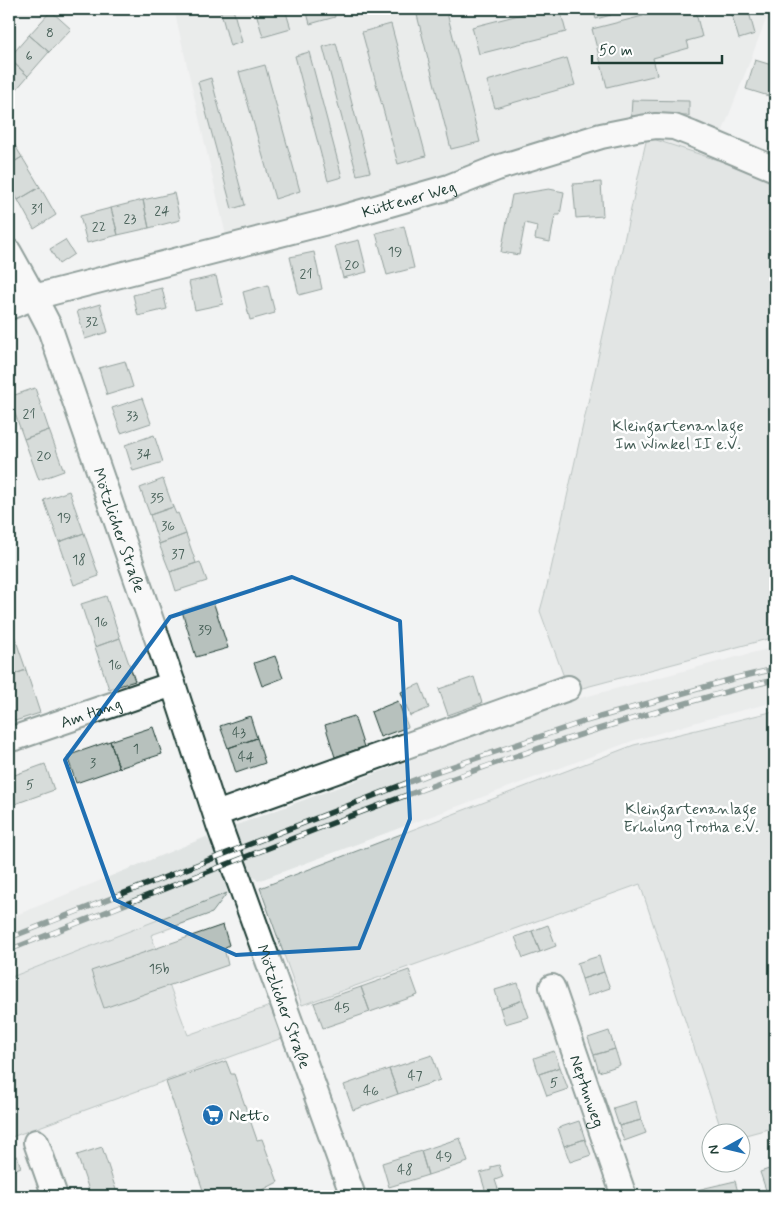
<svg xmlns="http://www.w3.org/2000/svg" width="784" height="1205" font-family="Mynerve,sans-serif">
<rect width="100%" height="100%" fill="#f2f3f3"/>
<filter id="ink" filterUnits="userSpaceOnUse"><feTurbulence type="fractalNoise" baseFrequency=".02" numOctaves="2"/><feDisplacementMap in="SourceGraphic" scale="10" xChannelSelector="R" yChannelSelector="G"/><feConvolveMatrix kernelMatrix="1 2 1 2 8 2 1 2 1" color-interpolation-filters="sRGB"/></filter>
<g filter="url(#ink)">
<path fill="#e0e4e3" d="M174 9H770L712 159 647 137 506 180 227 240Z
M775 647V702L707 719 632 741 258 881 244 867 225 874 227 893 9 978V918L206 837 215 848 234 841V826L573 700Z"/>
<path fill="#ced5d3" stroke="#768984" d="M647 137 775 179V637L571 691 568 688 540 611 549 578Z
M775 711V1127L742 1136V1132H722L640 884 302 1005 260 888 634 745Z
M227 893 212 913 151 935 183 1022 188 1035 270 1006 282 1038 9 1138V978Z"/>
<path fill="#b7c1bd" stroke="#1f3d34" d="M220 9H233L242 42 230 46Z
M255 9H285L291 29 263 37Z
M306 9H333L335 17 310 24Z
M352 9H376L353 15Z
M443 9H446L480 142 451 149 417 15Z
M542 9H560L566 32 479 54 472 27Z
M593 9H609L611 15 596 19Z
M670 9H681L682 11 695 9 702 37 687 41 689 48 653 58 657 75 607 87 592 29Z
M730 9H748L755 34 739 39Z
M51 11 71 29 49 52 29 35Z
M391 24 426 156 398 164 362 32Z
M29 35 49 52 28 76 9 58Z
M336 43 370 172 357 175 323 47Z
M309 52 342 177 328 181 295 56Z
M567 58 575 85 495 108 487 81Z
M9 59 28 76 9 98Z
M755 60 775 66V98L746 89Z
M265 65 300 191 275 199 239 72Z
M211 78 245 205 232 209 198 82Z
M632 100 689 101V116H631Z
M9 136 22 157 9 165Z
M22 157 40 187 18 200 9 185V165Z
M601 182 603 216 576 218 573 184Z
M40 187 56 215 34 229 18 200Z
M549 189 564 192 560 215H555L550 242 535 239 537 226 525 223 519 255 501 252 512 195Z
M174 193 180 220 149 228 143 200Z
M143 200 149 228 118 235 111 208Z
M111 208 118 235 87 243 80 216Z
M404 226 414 268 387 275 376 233Z
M65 240 74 254 59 264 50 249Z
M359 240 367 272 343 278 335 246Z
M314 252 322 289 299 295 290 257Z
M216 276 223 304 195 310 189 282Z
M268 285 275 313 250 320 243 292Z
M162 288 167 309 138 316 133 295Z
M100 304 108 332 85 339 77 311Z
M125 361 133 387 107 395 99 368Z
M35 388 49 430 24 439 9 397Z
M142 398 151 423 121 433 112 408Z
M49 430 64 471 39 480 24 439Z
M154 435 163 462 133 471 125 445Z
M163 479 173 507 150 515 140 488Z
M69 491 84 533 59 542 44 500Z
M173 507 176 514 178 513 186 534 159 544 150 515Z
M84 533 99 576 74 585 59 542Z
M186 534 196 563 170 572 159 544Z
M200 562 207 581 176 591 170 572Z
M106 596 120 638 95 647 81 604Z
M213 601 228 648 196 657 182 611Z
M12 629 26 670 9 676V630Z
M120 638 135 681 109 689 95 647Z
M275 656 283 678 262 686 254 663Z
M26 670 40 713 15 721 9 704V676Z
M474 677 482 703 448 715 439 689Z
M420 684 429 708 410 716 401 692Z
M398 701 408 727 380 737 371 712Z
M250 716 257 738 228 748 220 726Z
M354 716 364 747 335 757 325 725Z
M153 727 162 754 119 768 110 741Z
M257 738 265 763 236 773 228 748Z
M110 741 119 768 76 783 67 756Z
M45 764 54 790 12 805 9 797V777Z
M223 925 229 945 224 948 228 965 104 1008 91 971Z
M548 925 556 946 540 952 532 931Z
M532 931 540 952 523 958 515 937Z
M599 956 604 972 582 979 577 963Z
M409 970 418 995 370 1012 361 987Z
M604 972 610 988 587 996 582 979Z
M518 983 523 1000 500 1008 495 990Z
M361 987 370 1012 323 1028 314 1003Z
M523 1000 529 1017 505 1024 500 1008Z
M609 1031 615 1049 594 1055 588 1038Z
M615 1049 620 1065 599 1072 594 1055Z
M554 1051 560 1067 539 1074 534 1058Z
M432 1055 440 1080 398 1094 389 1069Z
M226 1061 231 1074H234L257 1140 262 1139 278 1182 251 1196H205L166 1082Z
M560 1067 568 1089 547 1096 539 1074Z
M389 1069 398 1094 353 1110 344 1085Z
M636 1101 641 1120 619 1126 613 1108Z
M641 1120 646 1133 624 1141 619 1126Z
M579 1121 585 1139 564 1146 558 1128Z
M460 1138 468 1162 428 1175 421 1151Z
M585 1139 591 1155 570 1162 564 1146Z
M102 1147 118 1196H91L77 1155Z
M421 1151 428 1175 389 1187 382 1163Z
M17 1156 21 1167 9 1172V1159Z
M499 1165 503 1177 495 1180 499 1192 487 1196 480 1173 491 1170V1167Z
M775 1167V1196H768L760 1172Z
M735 1181 739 1196H685L684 1193Z"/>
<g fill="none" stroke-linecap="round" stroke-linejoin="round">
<g stroke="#1f3d34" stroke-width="28">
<g id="minor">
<path id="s1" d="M9 252 34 297 49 326 173 684 219 825 353 1196"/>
<path id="s2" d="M9 307 34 297 327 222 449 187 497 168 601 136 641 128 656 126 674 127 692 134 775 169"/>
<path id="s3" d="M9 738H15L173 684"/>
<path d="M216 814 568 688"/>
<path id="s4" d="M552 987 624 1196"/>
<path d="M36 1142 55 1196"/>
</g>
</g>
<use href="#minor" stroke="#fff" stroke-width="24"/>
<g stroke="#1f3d34" stroke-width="5.5">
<path id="rail" d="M9 938 427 775 586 721 736 678 775 669
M9 950C111 910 214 869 317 829 416 791 516 754 618 723 670 708 722 691 775 680"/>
</g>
<use href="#rail" stroke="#fff" stroke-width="4" stroke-dasharray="11" stroke-linecap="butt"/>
</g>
</g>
<path d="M0 0H784V1205H0ZM292 577 400 621 410 819 359 948 236 955 115 900 65 760 170 617Z" fill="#f2f3f3" fill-opacity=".55" fill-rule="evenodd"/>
<path fill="none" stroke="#1f6fb2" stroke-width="4" stroke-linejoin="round" d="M292 577 400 621 410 819 359 948 236 955 115 900 65 760 170 617Z"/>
<defs>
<g id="supermarket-disc" transform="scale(1.125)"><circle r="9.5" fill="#1f6fb2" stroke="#fff"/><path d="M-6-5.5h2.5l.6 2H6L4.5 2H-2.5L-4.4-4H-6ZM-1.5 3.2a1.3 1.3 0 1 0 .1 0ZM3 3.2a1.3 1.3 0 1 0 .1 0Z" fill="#fff"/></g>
</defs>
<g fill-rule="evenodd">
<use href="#supermarket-disc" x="213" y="1115"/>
</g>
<g text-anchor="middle" stroke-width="5" stroke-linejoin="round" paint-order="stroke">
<g font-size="14" fill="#455e56">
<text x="50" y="37">8</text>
<text x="29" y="60">6</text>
<text x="37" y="213">31</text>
<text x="162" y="215">24</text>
<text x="130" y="223">23</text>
<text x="99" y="231">22</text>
<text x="395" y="256">19</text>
<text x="352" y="269">20</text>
<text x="306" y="278">21</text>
<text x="92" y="326">32</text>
<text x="29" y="418">21</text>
<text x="132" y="420">33</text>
<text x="144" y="458">34</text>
<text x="44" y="460">20</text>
<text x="157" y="502">35</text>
<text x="64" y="522">19</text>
<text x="168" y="530">36</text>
<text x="178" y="558">37</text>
<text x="79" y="564">18</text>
<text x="101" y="626">16</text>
<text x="205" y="634">39</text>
<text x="115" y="669">16</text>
<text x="239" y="737">43</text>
<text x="136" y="753">1</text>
<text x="246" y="761">44</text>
<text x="93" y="767">3</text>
<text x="30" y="789">5</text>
<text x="159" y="973">15b</text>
<text x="342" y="1012">45</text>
<text x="415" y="1080">47</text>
<text x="554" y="1087">5</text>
<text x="371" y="1095">46</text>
<text x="444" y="1161">49</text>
<text x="405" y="1174">48</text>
</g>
<g font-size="16" fill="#1f3d34" stroke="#fff">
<text dy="6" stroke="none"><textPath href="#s2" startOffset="414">Küttener Weg</textPath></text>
<text dy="6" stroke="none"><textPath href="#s1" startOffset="300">Mötzlicher Straße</textPath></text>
<text dy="6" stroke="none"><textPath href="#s3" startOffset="86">Am Hang</textPath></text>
<text dy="6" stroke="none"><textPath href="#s1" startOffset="804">Mötzlicher Straße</textPath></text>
<text dy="6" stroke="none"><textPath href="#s4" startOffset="110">Neptunweg</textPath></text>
</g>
<g font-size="16" fill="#425b54" stroke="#fff">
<text x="678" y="431">Kleingartenanlage<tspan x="678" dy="18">Im Winkel II e.V.</tspan></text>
<text x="691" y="814">Kleingartenanlage<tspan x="691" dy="18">Erholung Trotha e.V.</tspan></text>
</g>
<g font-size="16" fill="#1f3d34" stroke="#fff" text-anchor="start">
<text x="229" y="1121">Netto</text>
</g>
</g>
<rect width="784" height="1205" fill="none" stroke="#fff" stroke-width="30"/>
<rect x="15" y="15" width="754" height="1175" fill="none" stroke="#1f3d34" stroke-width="2" filter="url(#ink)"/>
<g transform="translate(726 1148) rotate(262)"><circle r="24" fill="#ffffff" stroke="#a5b1ae"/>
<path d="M0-4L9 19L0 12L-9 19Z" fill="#1f6fb2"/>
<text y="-8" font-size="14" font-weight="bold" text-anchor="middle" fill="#1f3d34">N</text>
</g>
<path d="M592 55v8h130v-8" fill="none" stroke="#1f3d34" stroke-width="2.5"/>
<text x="599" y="55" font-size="15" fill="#1f3d34" stroke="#ffffff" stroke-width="4" paint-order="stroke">50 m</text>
</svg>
